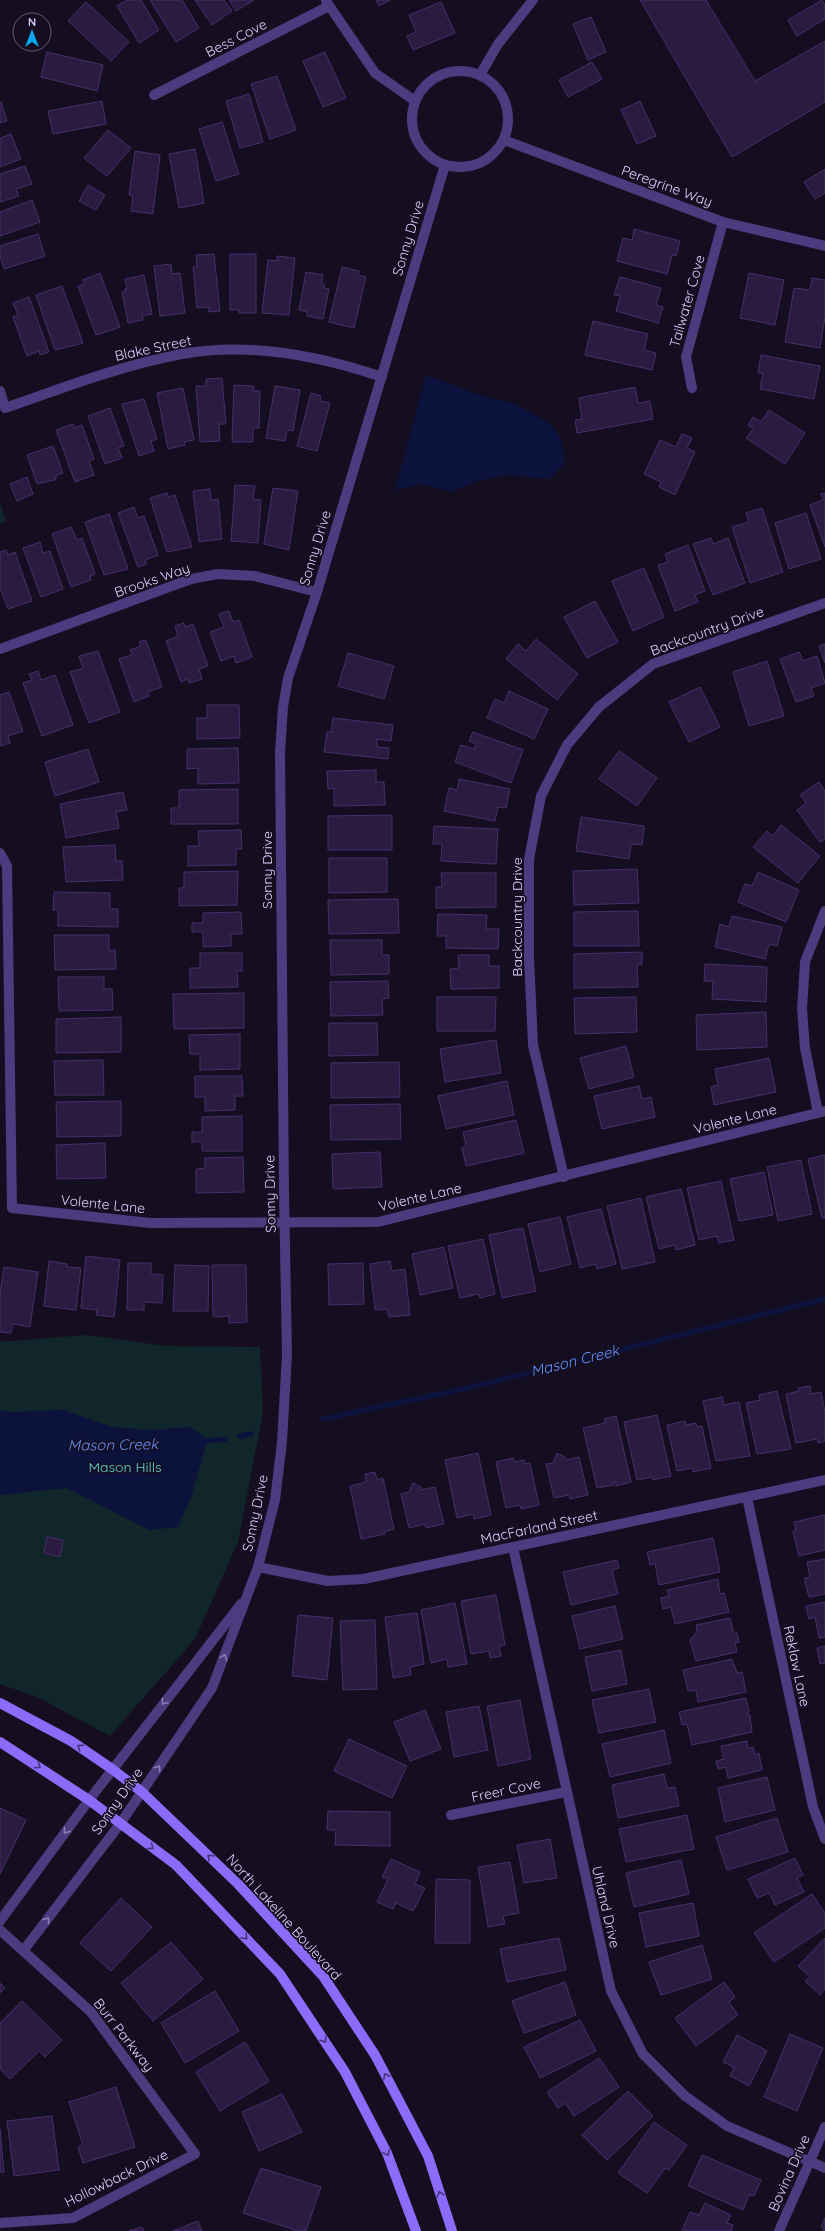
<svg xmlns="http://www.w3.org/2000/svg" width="825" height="2231" font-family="Quicksand,sans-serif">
<rect width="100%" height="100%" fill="#150e21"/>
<path fill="#11262a" d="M0 502 6 521 0 523Z
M86 1335 166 1346 260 1347 263 1412 238 1542 195 1639 110 1736 37 1697 0 1684V1342Z"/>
<path fill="#0b123c" d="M426 375 476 394 515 404 549 423 561 438 565 463 549 479 508 475 481 480 451 492 421 484 395 490Z
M0 1410 9 1412 64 1410 112 1427 149 1430 190 1427 206 1438 207 1442 191 1497 178 1527 149 1530 67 1488 0 1495Z"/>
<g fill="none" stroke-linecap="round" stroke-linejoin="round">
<path stroke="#0b123c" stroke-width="5.5" d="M323 1419 472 1387 825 1299
M240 1436 251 1434
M199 1442 225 1439"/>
</g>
<path fill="#2b1b41" stroke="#472e6c" d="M127 0H141L159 30 139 43 117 6Z
M150 0H182L199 28 176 42Z
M195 0H224L232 11 212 25Z
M229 0H254L236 11Z
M376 0H390L379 6Z
M640 0H706L755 81 825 41V102L732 157Z
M822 0 825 5V19L797 36 788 20Z
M86 2 129 42 111 61 68 21Z
M441 2 455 33 413 50 407 36 416 32 409 15Z
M591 17 606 52 588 60 573 24Z
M47 52 103 65 97 91 41 77Z
M325 52 346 98 323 107 303 61Z
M592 62 602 79 568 97 559 80Z
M277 76 296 130 270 139 251 84Z
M249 94 263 142 240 148 226 101Z
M102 101 106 124 53 134 48 111Z
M640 101 656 136 637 144 621 110Z
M1 102 7 121 0 123V103Z
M222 122 239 174 216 181 199 129Z
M108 130 131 148 107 176 84 158Z
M11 134 21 159 0 167V138Z
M195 149 204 203 179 208 169 154Z
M135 151 160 155 153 214 131 211 133 196 129 195Z
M25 166 32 184 16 189 19 196 0 202V174Z
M825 169V193L815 199 804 182Z
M88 185 105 195 96 210 79 201Z
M32 200 40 222 0 236V212Z
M634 229 680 241 676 256 672 255 667 274 617 261 623 238 632 240Z
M38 234 45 256 4 269 0 256V246Z
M214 254 220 311 209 312V307L197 308 193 267H197L196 255Z
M230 254H256V313H239V310H230Z
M277 256 295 258 289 315 262 313 268 260 277 261Z
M171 264 172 274 180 273 185 313 160 316 154 266Z
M342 267 359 271 358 275 366 277 354 328 329 322Z
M306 272 323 275 321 283 324 284V288L329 289 323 319 307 316V312L299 310Z
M100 273 120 327 96 335 78 286 84 284 83 280Z
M749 273 784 280 775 325 740 318Z
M144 275 152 314 142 316 143 320 128 323 122 292H125V289L127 288 125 279Z
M620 277 661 288 656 305 663 307 658 323 616 311 620 296 614 295Z
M812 278 825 280V317L820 348 785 342 794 288 810 290Z
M62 286 83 343 55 350 36 295Z
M29 297 49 352 40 355 39 351 27 356 13 317 18 315 13 303Z
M593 321 648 334 644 350 656 353 652 370 585 355Z
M761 355 820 366 814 399 760 389 763 373H758Z
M222 378 226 424H219L220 441 200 442 196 386H206V379Z
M234 385 254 386 253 391H260L259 428H253V442H232Z
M275 386 300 390 293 431 287 430 285 441 266 438Z
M635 387 638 403 650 401 653 419 577 433 575 420 582 419 579 398Z
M183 388 194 440 184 442 185 445 168 449 157 393Z
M311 393 321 396 320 401 330 403 317 451 297 446Z
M144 399 157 439 151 441 154 451 139 456 122 404Z
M110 408 124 446 118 448 122 458 105 464 88 416Z
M769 410 805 433 785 464 746 438 753 429 748 425 753 417 761 422Z
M73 424 74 428 82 425 94 459 89 461 94 475 75 482 56 430Z
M682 434 692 438 687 448 695 452 675 495 659 487 661 482 644 474 660 440 676 447Z
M53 446 63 473 57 475 55 480 37 484 27 455Z
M27 477 33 494 17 501 10 484Z
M235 485 255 486 253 499 261 500 258 543 231 541Z
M273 488 298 491 289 550 264 544Z
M210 489 211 500 218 499 222 539 199 542 193 491Z
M167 493 168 497 175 495 192 547 167 552 150 498Z
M825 493V547L810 505 823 500 821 494Z
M134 507 138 518 144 516 158 555 145 560 146 564 138 567 118 513Z
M762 508 783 572 750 583 732 527 749 522 746 513Z
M806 513 821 559 789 569 775 523Z
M109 514 128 569 104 575 85 522Z
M71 527 77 540 82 538 95 574 90 576 91 580 71 587 52 534Z
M711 538 713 544 728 538 745 583 713 595 693 544Z
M40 542 43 553 50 551 63 589 41 597 23 548Z
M688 545 705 591 695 595 698 602 675 611 658 565 668 562 665 554Z
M6 550 8 555 15 552 32 601 8 609 0 588V552Z
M644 568 664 617 633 631 612 581Z
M595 601 618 642 587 658 564 617Z
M229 611 233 622 239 620 252 657 236 663 234 656 221 661 210 632 224 627 219 614Z
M184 623 185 627 193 624 208 666 199 669 202 679 189 683 187 679 181 682 166 641 178 636 175 626Z
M536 639 578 674 557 700 506 659 518 644 526 651Z
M146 640 162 687 148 692 149 696 134 702 119 659 132 655 130 650 141 646 139 642Z
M825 644V663L819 646Z
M98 651 120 712 89 723 70 672 83 668 79 656Z
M799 652 803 661 817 656 825 683 811 688 814 696 796 702 780 659Z
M348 653 394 666 384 699 338 686Z
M767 661 784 716 749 726 733 672Z
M38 671 41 680 55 675 73 725 42 736 23 683 32 680 29 674Z
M700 687 720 727 689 742 669 702Z
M509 691 548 709 534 739 487 718 495 699 504 703Z
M9 692 23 731 8 736 10 743 0 746V695Z
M207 705H239L240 738 197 739V718H207Z
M333 718 393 725 391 741 377 739V747L389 748 388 759 324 752 327 732H331Z
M473 732 523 750 511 783 455 762 461 745 474 749 476 744 469 741Z
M238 748 239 783 198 784V768L187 769V749Z
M88 749 99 782 55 796 45 762Z
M619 751 657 778 637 806 599 779Z
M376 770V782H384L385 805 334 806V788L328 789 327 771Z
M459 779 510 789 506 808 498 807 495 821 444 811 449 788 457 790Z
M819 782 825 791V839L820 842 797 810 806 803 800 795Z
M238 789V824H171V808H179V790Z
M123 792 127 810 116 812 119 828 66 838 60 804Z
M392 815V850H328V816Z
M581 817 644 826 642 845 631 844 629 859 576 851Z
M781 825 820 856 798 883 753 847 767 831 773 836Z
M434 826 498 829 496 864 441 861 442 844H433Z
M241 830 242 849H236V865L188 866V846H199L198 831Z
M115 845 116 861H122L123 880 66 882 63 847Z
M329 858H387V892L329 893Z
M637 869 639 903 574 905 573 871Z
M238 871 237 905 179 906V888H184V872Z
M758 872 799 890 786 922 738 902 745 884 752 886Z
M441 873H496V907L436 908V887H442Z
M54 892 110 893V909H118V927L58 926V910H53Z
M398 899 399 933 329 934 328 900Z
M638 911 639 946H574V912Z
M241 912 242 934H231V946L203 947V932H192V923H203V913Z
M438 914 487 915 486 929H499L498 949 446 948V936H437Z
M732 916 782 927 777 946 769 944 765 959 715 947 720 924 729 927Z
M54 935H109V951L115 950 116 969 55 970Z
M330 940H382V955H389V974L331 975Z
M642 952V964L637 965 638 987 574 988V954Z
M200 953H242V971H237L238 987 190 988V968H200Z
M458 955H489V966H499V988L451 989 450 969 459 968Z
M705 964 767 967 766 1002 712 999 713 981H704Z
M58 977H104V989H112L113 1010 59 1011Z
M388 981 389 998 382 999 383 1015 331 1016 330 982Z
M244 993V1028L174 1029 173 994Z
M437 997H496L495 1031H437Z
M636 997 637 1032 575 1034 574 998Z
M766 1012 767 1047 697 1050 696 1015Z
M121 1017V1052L56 1053V1019Z
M329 1023H377L378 1055 329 1056Z
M240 1034V1069L200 1070V1054H190L189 1035Z
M496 1040 501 1073 445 1082 440 1049Z
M626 1046 634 1077 589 1089 580 1058Z
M769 1058 776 1092 714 1105 711 1087 718 1085 715 1069Z
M103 1060 104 1095H55L54 1061Z
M399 1062 400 1097 331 1098V1063Z
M195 1076H242L243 1096H235V1110L205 1111V1097H195Z
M507 1081 514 1115 446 1129 438 1096Z
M639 1086 642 1099 651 1097 655 1117 602 1129 594 1096Z
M121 1101V1136L57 1137 56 1102Z
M400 1104 401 1139 331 1140 330 1105Z
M242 1116V1151H202V1142H192V1132H202V1117Z
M516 1120 524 1153 466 1166 462 1148 466 1146 463 1132Z
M105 1143 106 1178 57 1179 56 1145Z
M380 1152 382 1187 333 1189 332 1154Z
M825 1155V1218H822L808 1159Z
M243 1157 244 1192 196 1193V1169L205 1168V1158Z
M801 1160 812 1214 778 1221 767 1167Z
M764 1172 773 1215 739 1221 730 1179Z
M721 1181 734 1240 719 1243 717 1236 699 1240 687 1188Z
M681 1189 695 1245 676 1250 675 1245 659 1249 646 1197Z
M641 1198 655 1262 622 1269 607 1206Z
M601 1209 616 1264 597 1269 595 1264 580 1268 567 1217Z
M560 1217 571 1264 540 1272 528 1224Z
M523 1228 536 1291 502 1298 489 1235Z
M483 1239 495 1294 480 1298 479 1294 460 1298 448 1246Z
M444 1247 453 1288 420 1295 412 1254Z
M86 1256 120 1260 114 1317 96 1315 97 1310 81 1308Z
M49 1261 67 1264V1267L81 1268 76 1310 44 1306Z
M390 1261 392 1271 405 1269 410 1315 389 1317 387 1309 375 1310 370 1264Z
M128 1263H151V1274L163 1275 162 1303 144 1302V1310H127Z
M363 1263 364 1304 329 1305 328 1264Z
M175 1265 209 1266 208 1311H173Z
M212 1265H246L247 1322 229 1323V1316L213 1317Z
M4 1267 38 1272 30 1327 13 1324 11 1333 0 1332V1293Z
M810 1386 811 1394 821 1392 825 1412V1441L818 1443 817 1439 796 1443 786 1394 799 1391 798 1388Z
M777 1391 791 1449 757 1454 746 1403 760 1400 759 1395Z
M722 1397 724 1405 739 1402 750 1456 716 1461 703 1401Z
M657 1415 671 1476 653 1480 652 1477 637 1480 624 1422Z
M616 1416 631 1482 616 1486V1482L613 1483 614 1485 597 1488 583 1428 605 1423 604 1419Z
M685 1421 686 1425 696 1423 697 1427 702 1426 711 1468 693 1472 692 1468 677 1471 667 1425Z
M478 1453 491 1515 474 1519 473 1514 457 1518 445 1460Z
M557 1453 565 1457 566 1460 579 1457 588 1495 570 1499 569 1495 554 1498 546 1464 553 1463Z
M513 1458 514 1462 524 1460 525 1464 530 1463 539 1505 521 1509 520 1505 506 1508 496 1462Z
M375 1472 377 1480 383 1478 394 1529 384 1532 385 1534 361 1539 350 1486 366 1482 365 1474Z
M413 1483 421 1487V1490L435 1487 444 1524 426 1528 425 1524 409 1528 401 1494 409 1492Z
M825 1515V1550L799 1556 793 1531 796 1530 794 1522Z
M47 1537 63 1540 60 1557 44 1553Z
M713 1538 720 1572 659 1585 655 1563 650 1565 647 1552Z
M825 1559V1594L809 1597 805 1582V1578L810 1577 807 1562Z
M617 1560 619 1568 612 1570 618 1594 571 1605 563 1572Z
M718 1579 720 1594 724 1593 729 1612 675 1624 671 1607 663 1609 661 1598 669 1596 667 1590Z
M496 1595 505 1645 499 1646 501 1656 490 1658 489 1651 471 1654 461 1601Z
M825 1602V1637L819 1638 815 1617 809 1619 806 1606Z
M455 1603 467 1664 448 1667 447 1659 431 1663 421 1610Z
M615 1606 623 1639 580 1649 572 1616Z
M417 1613 424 1664 410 1667 411 1675 393 1678 385 1617Z
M298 1615 333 1618 327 1680 292 1676Z
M730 1618 734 1634 737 1633 739 1642 735 1643 737 1652 696 1661 690 1640 697 1632 696 1625Z
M375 1620 377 1689 343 1690 340 1621Z
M825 1646V1663L820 1664 817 1648Z
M621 1650 627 1684 592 1691 585 1657Z
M732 1659 737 1673 742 1672 746 1692 698 1702 696 1690 688 1691 683 1670Z
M649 1689 656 1722 599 1733 592 1700Z
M746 1698 749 1712 747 1713V1715H750L752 1732 692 1745 687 1724 682 1725 679 1712Z
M520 1700 531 1759 498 1766 487 1706Z
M479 1706 488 1750 454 1757 446 1712Z
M425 1710 441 1749 410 1761 394 1722Z
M664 1730 671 1763 610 1777 602 1744Z
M349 1739 407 1766 392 1798 334 1771Z
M747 1741 748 1749 753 1747 755 1755 759 1753 762 1770 728 1778 726 1767 718 1769 716 1761 724 1759 721 1746Z
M664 1774 667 1788 675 1787 679 1806 618 1818 612 1785Z
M767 1777 775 1810 725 1822 718 1788Z
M0 1808 26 1820 0 1874Z
M328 1811 390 1812V1846L335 1845 336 1830H327Z
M687 1815 694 1849 626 1862 619 1829Z
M777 1818 788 1852 727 1870 716 1837Z
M550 1839 557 1878 524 1883 517 1845Z
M795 1858 803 1875 797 1878 804 1892 775 1905 769 1893 757 1898 748 1879Z
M391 1859 420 1872 415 1884 425 1888 413 1911 396 1903 393 1909 377 1902 388 1879 382 1877Z
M681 1860 689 1894 634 1907 626 1873Z
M510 1862 519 1913 503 1916 505 1924 488 1927 478 1867Z
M436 1879 470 1880V1943H435Z
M812 1894 825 1913V1928L774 1962 754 1933Z
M121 1898 152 1927 111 1971 80 1943Z
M693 1903 699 1936 646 1947 639 1913Z
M559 1938 566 1970 507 1982 500 1949Z
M825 1938V1989L820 1995 805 1981 810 1977 798 1966Z
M171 1942 203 1979 153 2021 121 1983Z
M702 1945 712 1979 661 1995 649 1962Z
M565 1982 576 2015 524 2033 512 2001Z
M724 1982 735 1997 729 2002 738 2015 696 2046 675 2018Z
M0 1983 5 1988 0 1993Z
M215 1991 239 2031 185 2063 161 2023Z
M22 2001 62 2040 45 2057 39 2051 10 2079 0 2069V2023Z
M580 2020 596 2051 540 2078 524 2047Z
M790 2034 823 2048 797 2111 764 2097Z
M737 2035 767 2051 749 2086 730 2076 734 2067 723 2062Z
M245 2042 269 2081 220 2111 196 2072Z
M599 2058 619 2087 574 2116 565 2103 558 2108 547 2092Z
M116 2087 135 2147 83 2163 78 2147 83 2145 69 2102Z
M628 2091 653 2116 607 2160 582 2135Z
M282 2094 302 2132 259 2151 242 2112Z
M52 2116 59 2170 14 2176 7 2121Z
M654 2122 687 2145 669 2170 665 2168 647 2193 618 2173Z
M0 2129 4 2172H0Z
M702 2155 761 2180 754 2196 749 2195 743 2210 688 2186Z
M261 2168 321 2187 306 2231H298L243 2213Z
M705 2203 731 2215 727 2223 733 2225 731 2231H682L690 2212 699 2215Z
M825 2218V2231H823L824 2229 821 2227Z
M198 2221 202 2231H173Z
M142 2227 144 2231H129Z"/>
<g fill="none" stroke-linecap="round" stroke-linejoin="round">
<path stroke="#4c3b7e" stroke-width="10" d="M326 1 375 73 415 101
M154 95 329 6
M504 140 723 222 825 246
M692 388 686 357 723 222
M0 391 5 408C63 388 122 365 182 354 247 342 320 356 382 377
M0 649 191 579 218 574 255 576 317 592
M0 853 7 866 12 1208 150 1223 378 1222 825 1111
M818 1113 805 1048 802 1009 805 962 825 911
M564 1177 533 1045 529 958V859L541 796 567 745 599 707 653 664 825 603
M747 1497 813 1807 825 1839
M513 1547 611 1991 643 2054 685 2096 727 2126 825 2168
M258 1567 328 1581 364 1579 825 1480
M451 1815 566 1792
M0 1921 89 1800
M0 1930 91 2012 195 2154 73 2218 0 2223
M23 1951 120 1824
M779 2231 825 2127"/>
<path stroke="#4c3b7e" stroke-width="10" d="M412 119a48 48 0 1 1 96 0a48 48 0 1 1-96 0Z
M480 75 498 44 533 0
M89 1800 241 1604
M120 1824 212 1688 258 1567 275 1500 282 1442 287 1355 284 1193 280 752 283 707 288 678 317 592 445 165"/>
<path stroke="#8d6bf9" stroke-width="10" d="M0 1703 71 1741 112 1769 142 1792 238 1884 323 1976 375 2055 428 2156 452 2231
M0 1742 89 1800 176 1865 280 1974 345 2072 387 2153 416 2231"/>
</g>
<defs><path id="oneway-chevron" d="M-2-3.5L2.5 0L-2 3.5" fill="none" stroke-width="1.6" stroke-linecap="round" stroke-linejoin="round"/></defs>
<g stroke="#8e7eb7">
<use href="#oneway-chevron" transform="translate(224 1657) rotate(-69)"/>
<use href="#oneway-chevron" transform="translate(164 1702) rotate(128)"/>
<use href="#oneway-chevron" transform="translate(158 1768) rotate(-56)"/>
<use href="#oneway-chevron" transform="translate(66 1831) rotate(126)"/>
<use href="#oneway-chevron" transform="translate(47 1920) rotate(-53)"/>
</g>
<g stroke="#453377">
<use href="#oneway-chevron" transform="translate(80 1747) rotate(-146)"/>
<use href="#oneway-chevron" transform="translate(38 1766) rotate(34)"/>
<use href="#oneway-chevron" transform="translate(151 1847) rotate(37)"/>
<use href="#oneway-chevron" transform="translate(210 1857) rotate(-136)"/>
<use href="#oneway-chevron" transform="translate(245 1937) rotate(46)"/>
<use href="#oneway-chevron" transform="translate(324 2040) rotate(56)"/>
<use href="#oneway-chevron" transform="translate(386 2076) rotate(-117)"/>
<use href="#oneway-chevron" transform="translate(387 2153) rotate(66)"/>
<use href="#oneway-chevron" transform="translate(440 2194) rotate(-107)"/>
</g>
<g text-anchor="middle" stroke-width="3.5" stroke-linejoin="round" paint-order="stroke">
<g font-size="14" fill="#dfcffd" stroke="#150e21">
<text transform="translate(236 38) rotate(-27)" y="5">Bess Cove</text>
<text transform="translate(667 186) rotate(20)" y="5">Peregrine Way</text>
<text transform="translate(408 238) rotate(-73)" y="5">Sonny Drive</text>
<text transform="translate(687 301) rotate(-74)" y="5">Tailwater Cove</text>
<text transform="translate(153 348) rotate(-12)" y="5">Blake Street</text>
<text transform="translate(315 548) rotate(-73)" y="5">Sonny Drive</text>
<text transform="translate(152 580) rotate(-19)" y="5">Brooks Way</text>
<text transform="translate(707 631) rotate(-20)" y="5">Backcountry Drive</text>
<text transform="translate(267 870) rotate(-90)" y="5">Sonny Drive</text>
<text transform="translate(517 917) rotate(-90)" y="5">Backcountry Drive</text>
<text transform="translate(735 1119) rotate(-14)" y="5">Volente Lane</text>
<text transform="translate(270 1194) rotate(-91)" y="5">Sonny Drive</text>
<text transform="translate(420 1197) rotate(-13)" y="5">Volente Lane</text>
<text transform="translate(103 1204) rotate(6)" y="5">Volente Lane</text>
<text transform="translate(255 1513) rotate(-78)" y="5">Sonny Drive</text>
<text transform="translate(539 1527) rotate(-12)" y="5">MacFarland Street</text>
<text transform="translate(797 1666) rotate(78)" y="5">Reklaw Lane</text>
<text transform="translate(506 1790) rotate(-12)" y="5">Freer Cove</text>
<text transform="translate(117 1801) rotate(-55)" y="5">Sonny Drive</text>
<text transform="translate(606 1907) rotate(77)" y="5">Uhland Drive</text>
<text transform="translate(284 1917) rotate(48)" y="5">North Lakeline Boulevard</text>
<text transform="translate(124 2035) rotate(52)" y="5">Burr Parkway</text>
<text transform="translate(789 2173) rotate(-66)" y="5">Bovina Drive</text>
<text transform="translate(116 2178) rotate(-26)" y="5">Hollowback Drive</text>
</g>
<g font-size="14" fill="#5fdad6" stroke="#150e21">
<text x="125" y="1472">Mason Hills</text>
</g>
<g font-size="15" font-style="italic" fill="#6292f9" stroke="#150e21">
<text transform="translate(575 1361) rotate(-14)" y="5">Mason Creek</text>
<text transform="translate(113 1445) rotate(-1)" y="5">Mason Creek</text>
</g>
</g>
<g transform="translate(32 32)"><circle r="19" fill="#150e21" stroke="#665b79"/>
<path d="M0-3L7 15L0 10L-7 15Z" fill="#0aa6ef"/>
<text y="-6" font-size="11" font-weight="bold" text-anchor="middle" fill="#dfcffd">N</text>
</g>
</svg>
